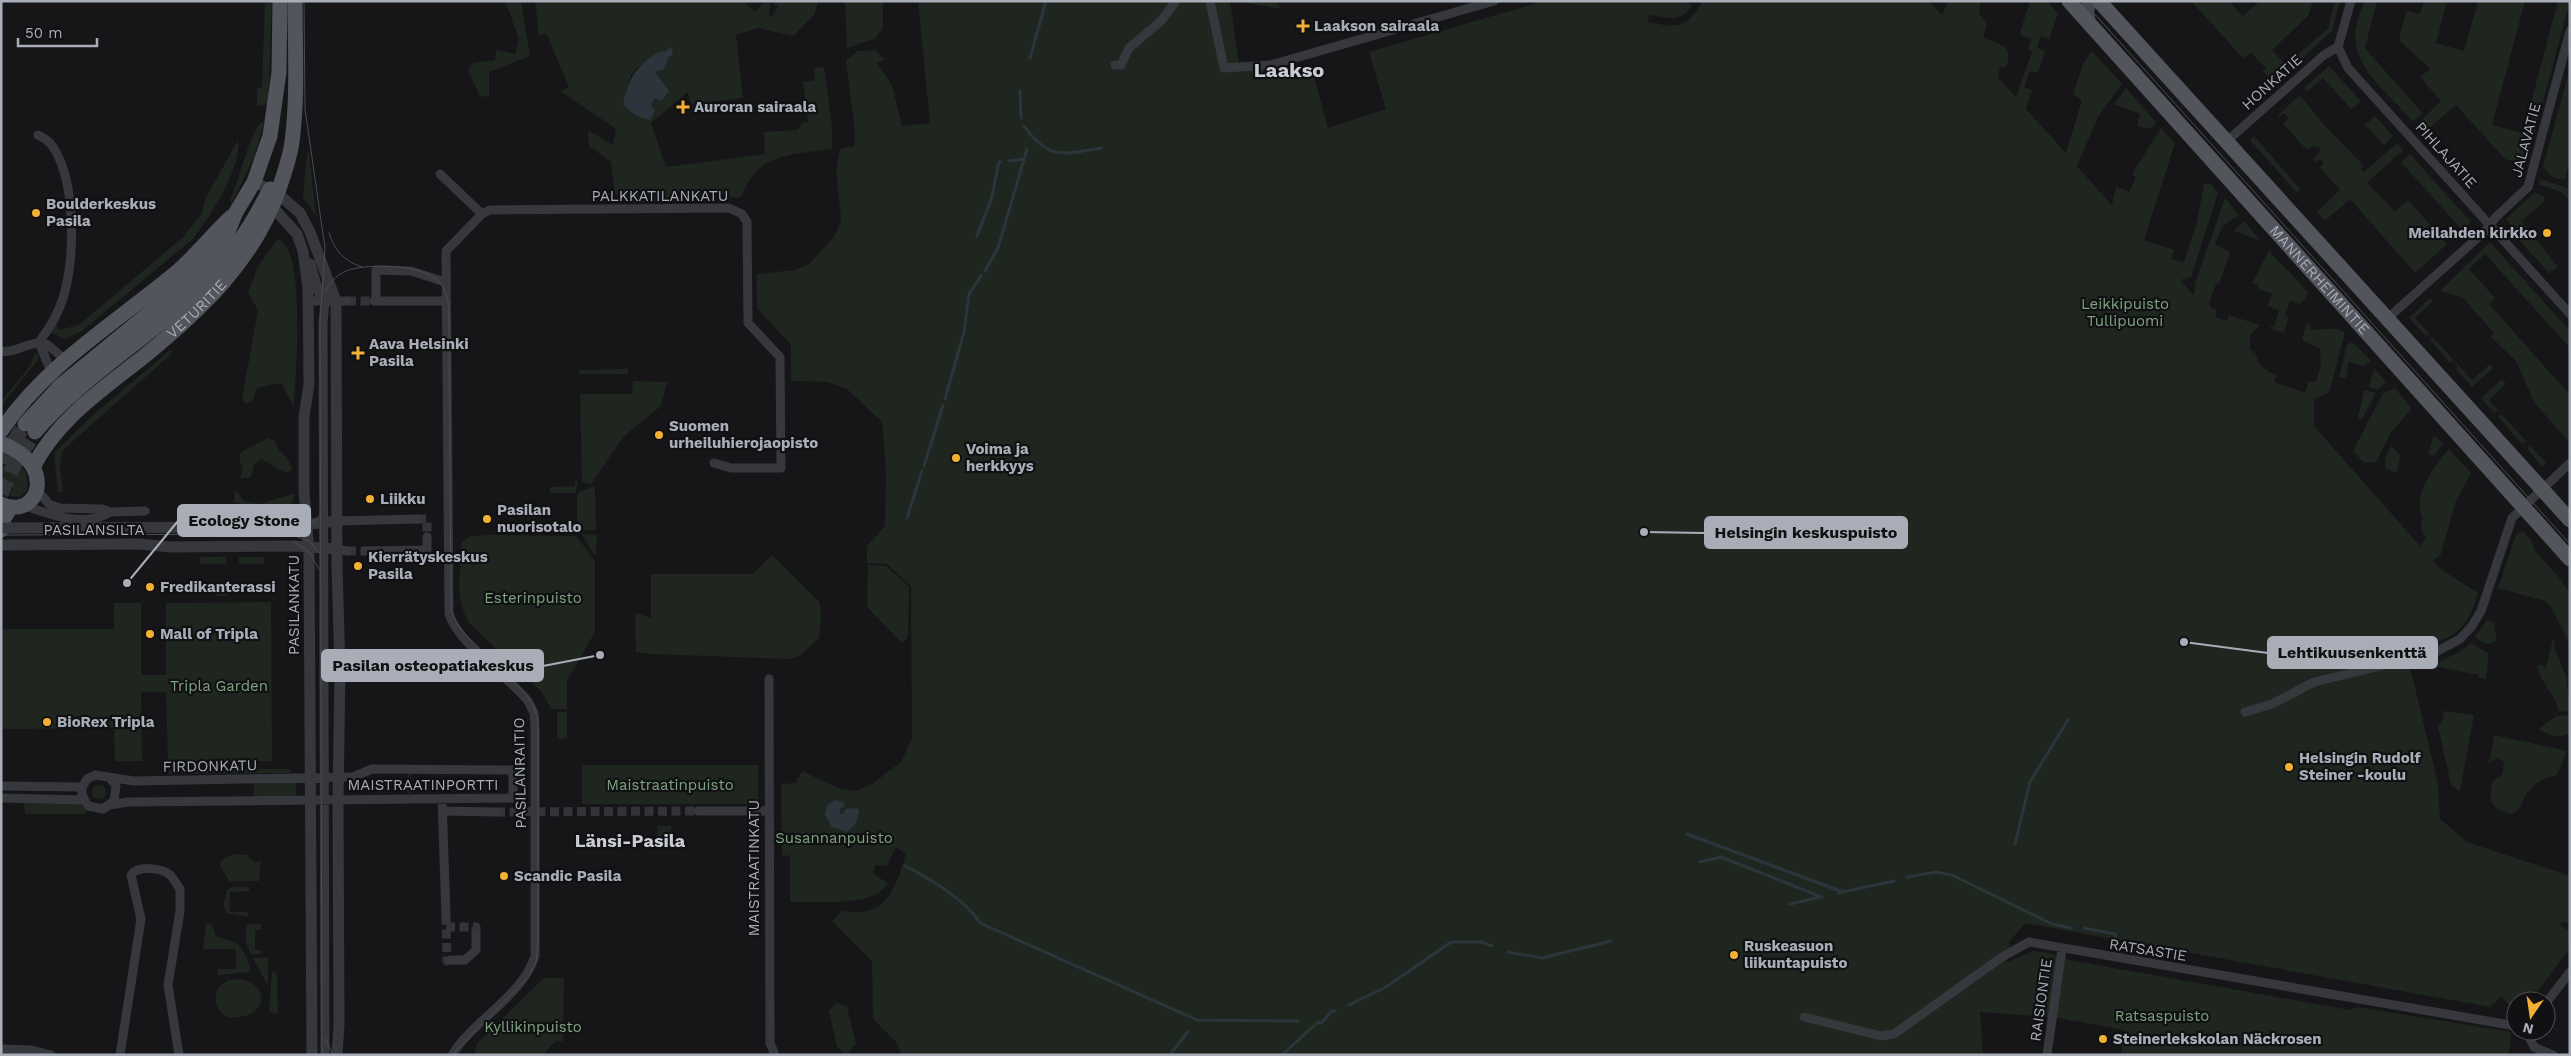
<svg xmlns="http://www.w3.org/2000/svg" width="2571" height="1056" font-family="'Work Sans',sans-serif">
<rect width="100%" height="100%" fill="#161618"/>
<path fill="#1e261f" fill-rule="evenodd" d="M265 1H272L268 104 257 106V89L262 87Z
M504 1H521L530 56 489 72V97L480 96 468 71 473 63 495 60 496 50 515 54 519 37C512 25 512 14 504 1Z
M535 1H743L755 12 764 3 770 4 769 15 772 16 778 7 774 4 775 1H819L814 15 793 36 758 28 736 35 743 98 691 104 688 92 651 123 666 167 765 154 764 132 797 130 803 123 808 122 803 82 815 80 814 68 824 67 832 127V149C792 155 757 152 742 196L737 198 721 194 711 200 630 203 629 196 615 195 611 162 589 146 588 130 613 145 616 129 560 91 569 87 546 33 539 36ZM667 51 669 57 664 68 655 72V98L651 104 655 111 624 100C626 93 627 86 629 80 635 64 653 57 667 51Z
M845 1H883V27L876 38 847 48Z
M918 1H1230L1239 64 1283 76 1312 68 1328 128 1386 109 1369 52 1544 1H1685L1692 6C1678 24 1668 17 1649 15L1648 22C1678 28 1686 29 1703 1H1929L1942 15 1948 1H1981L1979 13 1987 24 1983 38C1999 43 2015 47 2006 67L2000 66 1998 78 2016 97 2032 52 2028 50 2031 39 2021 35 2020 32 2030 1H2047L2058 14 2049 39 2041 36 2037 48 2045 51 2038 73 2030 71 2024 87 2032 90 2026 109 2066 153 2082 100 2073 94 2083 64 2092 51 2122 84 2098 117 2077 166 2100 192 2104 193 2103 195 2112 205 2116 186 2129 192 2136 178 2132 174 2161 128 2175 143 2144 240 2174 250 2171 259 2184 262 2197 222 2204 184 2210 183 2218 193 2191 277 2180 280 2194 295 2195 283 2225 198 2239 215 2223 226 2215 244 2230 252 2219 284H2216L2209 303 2211 308 2217 310 2215 317 2227 321 2229 315 2260 325 2250 336V349L2256 354C2258 366 2266 371 2276 375L2274 382 2305 393 2309 381 2316 382 2321 365 2320 349 2302 340 2307 323 2311 324 2309 329C2322 332 2334 324 2345 333L2329 393 2314 399V426L2420 546 2426 537 2422 533 2421 522 2423 519C2411 496 2435 465 2449 449L2471 473 2455 503 2441 554 2433 560 2439 568 2478 593C2464 641 2447 638 2406 650L2438 784 2440 819 2467 842 2570 876V924L2563 921 2560 925 2570 931 2568 951 2530 1001H2516V1009L2510 1007 2502 996 2490 1007 2025 923 2010 941 2005 963 2033 951 2050 953 2069 960 2350 1010 2357 1007 2511 1032 2509 1055H2121L2124 1030 2059 1018 1980 1012 1983 1055H902L896 1042 873 1019 872 961 832 921 842 911C850 911 858 913 866 911 892 907 899 875 906 854L896 847 887 866 875 865 873 874 888 883C876 908 814 901 790 902V856L782 855 781 784 796 783 802 771 838 788 855 791 872 784 901 762 912 738 911 586 887 564 867 563V546L885 526 886 472 882 422 847 389 828 382 791 381V345L757 308V274L795 270 809 264 832 239 838 229 841 219 836 172 840 149 854 146 855 133 846 60 858 51 875 50 885 59 877 63 892 85 902 126 930 123Z
M1237 1H1277L1280 9Z
M2191 1H2229L2243 16 2260 1H2313L2308 16 2272 50 2286 65 2328 28 2335 1H2340L2332 31 2266 91 2264 89 2272 82 2263 71 2266 68 2251 53 2243 58Z
M2364 1H2377L2365 48 2423 114 2413 121C2391 97 2356 71 2355 36 2355 25 2361 12 2364 1Z
M2424 1H2447L2436 43 2464 51 2478 1H2525L2492 125 2523 133 2558 1H2570L2526 165 2505 159 2456 105 2427 130 2419 122 2441 101 2420 77 2430 69 2399 40 2406 11 2420 14Z
M2329 66 2361 101 2351 109 2323 78 2307 92 2304 88Z
M2569 72 2570 159 2565 179C2556 181 2548 174 2543 167Z
M2126 88 2156 122 2151 129 2137 126 2140 114 2114 104Z
M2300 95 2324 125 2364 166 2361 169 2364 172 2397 143 2403 150 2367 183 2395 211 2408 200 2447 244 2415 273 2350 199 2325 221 2317 212 2340 190 2320 168 2324 163 2320 159 2317 162 2313 159 2321 150 2319 147 2313 146 2307 150 2283 124 2289 118 2284 113 2279 117 2278 115Z
M2375 116 2393 136 2384 145 2365 125Z
M261 122H264L255 155 232 203 230 201C238 183 250 133 261 122Z
M2254 136 2301 190 2297 193 2250 140Z
M238 140C242 168 210 217 193 239L82 331 65 339 52 333 56 324 58 330 79 325 183 237 202 213 205 199Z
M309 152 316 216 303 197 307 153Z
M2410 154 2471 222 2462 230 2401 162Z
M2541 179 2570 189V200L2561 192 2538 184Z
M2535 192 2544 197V202L2522 221 2527 228 2525 234 2529 235 2531 233 2558 267 2549 273 2509 229V221L2505 220Z
M2244 221 2261 241 2234 231Z
M278 239C307 248 295 379 294 407L281 383 257 388 253 400 245 404 242 399 258 310 248 293 258 266Z
M2490 242 2570 331V348L2485 254 2469 269 2495 298 2489 304 2570 395V430L2567 440 2534 402 2516 361 2491 337 2494 333 2462 297 2440 291Z
M2269 251 2309 293 2301 304 2290 301 2285 316 2289 317 2284 333 2270 328 2271 326 2274 327 2279 310 2268 306 2272 294 2258 289 2259 285 2252 283Z
M2430 298 2433 301 2415 318 2472 380 2490 364 2493 368 2472 387 2456 369 2458 366 2453 361 2450 363 2430 340 2432 337 2428 334 2426 336 2409 318Z
M2352 342 2371 361 2363 366 2349 362 2346 378 2339 377 2347 345Z
M170 350 173 351 167 358 63 450 60 465 63 492 58 493 54 453 93 415Z
M36 353 39 355 37 361 1 406V401L27 370Z
M2374 368 2386 382 2378 390 2369 387Z
M628 369V374H579V370Z
M2502 379 2506 384 2489 400 2546 463 2542 467 2527 449 2530 446 2526 441 2522 444 2498 417 2501 414 2497 410 2494 413 2481 398Z
M633 381 667 382 661 406 623 437 591 484 582 482 580 394H628L632 393Z
M2395 388 2411 408 2410 411 2391 432 2376 462 2364 463 2353 451 2383 393Z
M2364 390 2376 393 2362 419 2358 418Z
M2434 435 2443 443 2434 456 2428 454Z
M268 438 275 441C278 454 290 456 292 470L286 473 261 459 254 465 251 477 240 479 243 468 239 459 241 452Z
M2391 446 2400 455 2397 473 2386 469C2383 462 2387 452 2391 446Z
M1 452C20 457 30 472 27 491L20 497 1 495H9L13 488 9 482 1 483V467L7 464 8 459Z
M575 477 578 482 575 493H550V487L575 486Z
M595 486 596 530H581L577 525V495L580 492Z
M235 490 244 501 260 504 295 493 290 510 285 512H243L240 503 234 502Z
M2522 531 2531 540 2535 551 2558 576 2570 593V644L2550 605 2545 601 2498 588 2516 535Z
M582 534 597 535 596 554 594 555Z
M490 535 576 536 595 561V632L567 681V709H551L542 692 470 624C454 601 461 569 461 542L471 536Z
M772 555 820 603 821 618 819 638 801 655 791 659 651 654 636 652 635 616 637 613 651 618V574H753Z
M200 557H226V564H200Z
M239 557H264V564H239Z
M868 565 886 566 909 587 908 637 902 643 867 607Z
M216 581 228 584 227 596H216Z
M271 602 272 761H168L166 692H141L142 761H115L114 728 1 729V629H114V603H141V675H166V603Z
M2487 620 2495 623C2493 629 2497 633 2496 640L2490 644 2483 643 2475 637Z
M2553 638 2555 643 2554 647 2566 676 2570 711 2559 712C2555 693 2541 684 2537 666L2540 664 2546 668Z
M2471 643 2489 654 2486 679 2478 678 2479 675 2438 667 2439 662 2459 652Z
M2444 711 2474 715 2460 791 2451 785 2438 726 2442 722Z
M557 712H567V738L557 739Z
M2570 715V733C2560 739 2548 735 2539 729L2556 716Z
M2494 735 2567 751 2557 775C2545 778 2535 782 2527 793 2521 801 2523 810 2511 814 2490 808 2488 802 2493 781L2502 775 2504 762 2497 758 2489 763Z
M582 765H758V804H582Z
M290 769V773L169 774V770Z
M407 774H411V793H407V785H352L356 782H407Z
M254 783H296V798L254 799Z
M92 792a7 7 0 1 1 14 0a7 7 0 1 1-14 0Z
M24 803 80 804 86 811 85 814H25Z
M657 826H671V842H658Z
M234 854 248 855 249 858 255 862 261 860 259 881H229C225 868 208 864 234 854Z
M249 887V891L230 892V912H249L248 917 226 913 223 905 227 890 233 887Z
M206 923 212 925 216 936C222 939 230 939 236 943 243 947 251 964 250 972L218 975 217 969H236V949H203Z
M248 924H261V930H255V950H261V954H251L246 943V927Z
M268 957V986L253 958Z
M272 972 277 973 278 1014 269 1012Z
M544 978H564L563 1041H556L543 1055H474L477 1043Z
M241 979C271 985 269 1021 227 1017 215 1009 213 1001 218 988L228 980Z
M836 1003 847 1007 856 1044 846 1055 837 1047 829 1011Z"/>
<path fill="#2c353c" d="M671 47 673 55 669 57 664 69 655 72 669 91 661 101 655 98 651 104 655 111 650 120 637 116 623 105C627 79 639 61 662 51L665 52Z
M836 800 843 802 845 807 840 808V814H843L846 809 857 808 859 812 856 823 847 832 832 827 825 815 828 804Z"/>
<g fill="none" stroke-linecap="round" stroke-linejoin="round">
<path stroke="#2c353c" stroke-width="3" d="M1030 58 1046 1
M1020 91 1021 118
M1024 126C1049 161 1064 154 1101 148
M1009 161 1023 159
M977 236 991 200 999 162H1001
M985 271 998 248 1027 149
M945 399 964 332 969 294 981 276
M924 466 943 405
M907 518 922 471
M1687 834 1843 892
M2015 844 2030 782 2068 720
M1700 862 1721 857 1822 897
M905 866C929 878 966 900 980 923L1197 1020 1298 1021
M1907 877 1936 872 1952 875 2052 924 2071 928
M1838 893 1894 881
M1790 904 1821 897
M2084 928 2115 934 2116 938
M1508 952 1542 958 1611 941
M1349 1005 1386 987 1451 942H1481L1492 946
M1170 1055 1188 1031
M1282 1055 1318 1022 1321 1023 1332 1011H1335"/>
<path stroke="#333438" stroke-width="9" stroke-dasharray="9 4.5" stroke-linecap="butt" d="M347 301H374
M417 519H427V537
M347 551H365
M496 812 698 811
M446 916 447 961 451 960
M446 927H476V934"/>
<path stroke="#333438" stroke-width="15" stroke-dasharray="15 8" stroke-linecap="butt" d="M1 462 25 424
M1 494 14 465 35 432"/>
<path stroke="#37383d" stroke-width="9" d="M1210 1 1224 68 1271 65 1494 1
M2351 1 2338 47 2348 68 2570 314
M1115 65H1121L1129 48 1161 21 1176 1
M38 135C44 138 50 142 53 147 76 182 75 255 64 295 59 312 50 328 39 342
M2227 141 2324 55 2338 47
M440 174 482 214
M309 301H347
M374 301H446
M376 301V270L411 271 445 282
M2388 318 2484 232 2496 217 2528 187 2570 31
M39 342 51 372
M1 351C15 354 27 342 41 343 51 343 56 356 67 359
M36 489 49 504 60 508 102 509 110 512 145 511
M26 506C50 515 87 528 110 512
M337 521 417 519
M337 549 347 551
M365 551 427 550V537
M769 679 770 1043 775 1055
M2245 712 2272 704 2314 682 2434 653 2460 639 2472 626 2481 611 2512 518 2570 463
M110 778 116 786 114 801 103 809 88 806 82 795V787L87 779 95 775 134 781 353 777 372 769 513 770V798L128 802 110 805
M1 786 82 787
M1 798 83 800
M442 799 446 916
M444 811 496 812
M698 811H768
M451 960H465L476 950V934
M2546 1003 2570 972
M1804 1017 1881 1036 1894 1034 2002 957 2029 942 2516 1026
M2526 1031 2534 1047 2553 1055
M1 1049 31 1050 51 1055
M120 1055 141 919 131 875C138 865 162 868 170 875 174 879 177 885 180 889V911L168 985 179 1055
M325 1055 323 323 327 280
M452 1055C474 1019 522 997 535 956V728L534 713 528 701C508 676 456 642 449 613L446 251 482 214 490 210 729 208 742 214 747 222 748 323 780 357 781 468H731L714 463
M2047 1055 2062 949"/>
<path stroke="#37383d" stroke-width="11" d="M254 182 277 193 300 213 310 232 336 301 337 566 340 670 338 799 339 1025 337 1055
M267 201 297 234 303 251 308 288 309 384 304 417V491L309 552 312 1055
M310 264 316 285 324 301
M247 527 294 526 337 521
M1 545 139 544 171 547 295 546 337 549"/>
<path stroke="#45474d" stroke-width="14" d="M2089 24 2087 11 2090 1"/>
<g stroke="#53555c" stroke-width="15">
<path id="s1" d="M2069 1 2570 559"/>
<path d="M2099 1 2570 520"/>
<path d="M25 424 60 386 193 277 223 244 236 212 254 182 270 136 279 72 280 1"/>
<path d="M1 431C46 364 117 322 178 271 197 254 213 234 231 217"/>
<path d="M35 432C81 378 144 341 195 293 227 264 251 227 270 189"/>
<path d="M1 443C12 447 27 456 33 467 46 491 28 516 1 504"/>
<path id="s2" d="M33 467C57 420 101 390 142 358 201 310 255 260 280 186 285 171 290 157 292 142 298 96 295 48 295 1"/>
<path d="M1 530 3 520 11 507"/>
</g>
<path stroke="#4a4c52" stroke-width="1" d="M304 1 305 109 325 248 320 323 322 1055
M2083 1 2570 544
M329 233C334 250 345 262 362 267
M325 292C329 283 337 275 346 271 367 263 422 264 438 281 449 292 449 306 449 320L451 611 458 625 465 634 525 693 533 705 538 720V946L536 962 529 976 452 1055
M1 535 289 534 309 541 321 555
M291 535 310 526 321 514
M293 541 309 552 319 569
M325 1038 333 1055"/>
<path stroke="#37383d" stroke-width="11" d="M1 528 247 527"/>
</g>
<g fill="#f2b134" stroke="#111113" stroke-width="2">
<path d="M1300.5 18.5h5v5h5v5h-5v5h-5v-5h-5v-5h5z"/>
<path d="M680.5 99.5h5v5h5v5h-5v5h-5v-5h-5v-5h5z"/>
<circle cx="36" cy="213" r="5"/>
<circle cx="2547" cy="233" r="5"/>
<path d="M355.5 345.5h5v5h5v5h-5v5h-5v-5h-5v-5h5z"/>
<circle cx="659" cy="435" r="5"/>
<circle cx="956" cy="458" r="5"/>
<circle cx="370" cy="499" r="5"/>
<circle cx="487" cy="519" r="5"/>
<circle cx="358" cy="566" r="5"/>
<circle cx="150" cy="587" r="5"/>
<circle cx="150" cy="634" r="5"/>
<circle cx="47" cy="722" r="5"/>
<circle cx="2289" cy="767" r="5"/>
<circle cx="504" cy="876" r="5"/>
<circle cx="1734" cy="955" r="5"/>
<circle cx="2103" cy="1039" r="5"/>
</g>
<g text-anchor="middle" stroke-width="4.5" stroke-linejoin="round" paint-order="stroke">
<g font-size="15" font-weight="bold" fill="#a8adb8" stroke="#111113" text-anchor="start">
<text x="1314" y="31">Laakson sairaala</text>
<text x="694" y="112">Auroran sairaala</text>
<text x="46" y="209">Boulderkeskus<tspan x="46" dy="17">Pasila</tspan></text>
<text x="2537" y="238" text-anchor="end">Meilahden kirkko</text>
<text x="369" y="349">Aava Helsinki<tspan x="369" dy="17">Pasila</tspan></text>
<text x="669" y="431">Suomen<tspan x="669" dy="17">urheiluhierojaopisto</tspan></text>
<text x="966" y="454">Voima ja<tspan x="966" dy="17">herkkyys</tspan></text>
<text x="380" y="504">Liikku</text>
<text x="497" y="515">Pasilan<tspan x="497" dy="17">nuorisotalo</tspan></text>
<text x="368" y="562">Kierrätyskeskus<tspan x="368" dy="17">Pasila</tspan></text>
<text x="160" y="592">Fredikanterassi</text>
<text x="160" y="639">Mall of Tripla</text>
<text x="57" y="727">BioRex Tripla</text>
<text x="2299" y="763">Helsingin Rudolf<tspan x="2299" dy="17">Steiner -koulu</tspan></text>
<text x="514" y="881">Scandic Pasila</text>
<text x="1744" y="951">Ruskeasuon<tspan x="1744" dy="17">liikuntapuisto</tspan></text>
<text x="2113" y="1044">Steinerlekskolan Näckrosen</text>
</g>
<g font-size="15" fill="#a8adb8" stroke="#111113">
<text transform="translate(2272 82) rotate(-42)" y="5">HONKATIE</text>
<text transform="translate(2526 140) rotate(-75)" y="5">JALAVATIE</text>
<text transform="translate(2446 155) rotate(48)" y="5">PIHLAJATIE</text>
<text x="660" y="201">PALKKATILANKATU</text>
<text dy="5" stroke="none"><textPath href="#s1" startOffset="375">MANNERHEIMINTIE</textPath></text>
<text dy="5" stroke="none"><textPath href="#s2" startOffset="229">VETURITIE</textPath></text>
<text x="94" y="535">PASILANSILTA</text>
<text transform="translate(294 605) rotate(-90)" y="5">PASILANKATU</text>
<text transform="translate(210 766) rotate(-1)" y="5">FIRDONKATU</text>
<text transform="translate(520 773) rotate(-91)" y="5">PASILANRAITIO</text>
<text x="423" y="790">MAISTRAATINPORTTI</text>
<text transform="translate(754 868) rotate(-90)" y="5">MAISTRAATINKATU</text>
<text transform="translate(2148 950) rotate(9)" y="5">RATSASTIE</text>
<text transform="translate(2041 1000) rotate(-82)" y="5">RAISIONTIE</text>
</g>
<g font-size="15" fill="#7fa381" stroke="#111113">
<text x="2125" y="309">Leikkipuisto<tspan x="2125" dy="17">Tullipuomi</tspan></text>
<text x="533" y="603">Esterinpuisto</text>
<text x="219" y="691">Tripla Garden</text>
<text x="670" y="790">Maistraatinpuisto</text>
<text x="834" y="843">Susannanpuisto</text>
<text x="2162" y="1021">Ratsaspuisto</text>
<text x="533" y="1032">Kyllikinpuisto</text>
</g>
<g font-size="18" font-weight="bold" fill="#c9ccd4" stroke="#111113">
<text x="630" y="847">Länsi-Pasila</text>
</g>
<g font-size="20" font-weight="bold" fill="#c9ccd4" stroke="#111113">
<text x="1289" y="77">Laakso</text>
</g>
</g>
<path fill="none" stroke="#a8adb8" stroke-width="2" d="M127 583L178 521M1644 532L1705 533M2184 642L2268 653M600 655L543 666"/>
<g fill="#a8adb8" stroke="#111113" stroke-width="2">
<circle cx="127" cy="583" r="5"/>
<circle cx="1644" cy="532" r="5"/>
<circle cx="2184" cy="642" r="5"/>
<circle cx="600" cy="655" r="5"/>
</g>
<g fill="#a8adb8" stroke="#a8adb8" stroke-width="2">
<rect x="178" y="505" width="132" height="31" rx="5"/>
<rect x="1705" y="517" width="202" height="31" rx="5"/>
<rect x="2268" y="637" width="169" height="31" rx="5"/>
<rect x="322" y="650" width="221" height="31" rx="5"/>
</g>
<g font-size="16" text-anchor="middle" font-weight="bold" fill="#111">
<text x="244" y="526">Ecology Stone</text>
<text x="1806" y="538">Helsingin keskuspuisto</text>
<text x="2352" y="658">Lehtikuusenkenttä</text>
<text x="433" y="671">Pasilan osteopatiakeskus</text>
</g>
<rect width="2571" height="1056" fill="none" stroke="#a8adb8" stroke-width="5"/>
<g transform="translate(2531 1016) rotate(193)"><circle r="24" fill="#111113" stroke="#4d4f55"/>
<path d="M0-4L9 19L0 12L-9 19Z" fill="#f2b134"/>
<text y="-8" font-size="14" font-weight="bold" text-anchor="middle" fill="#a8adb8">N</text>
</g>
<path d="M18 38v8h79v-8" fill="none" stroke="#a8adb8" stroke-width="2.5"/>
<text x="25" y="38" font-size="15" fill="#a8adb8" stroke="#111113" stroke-width="4" paint-order="stroke">50 m</text>
</svg>
